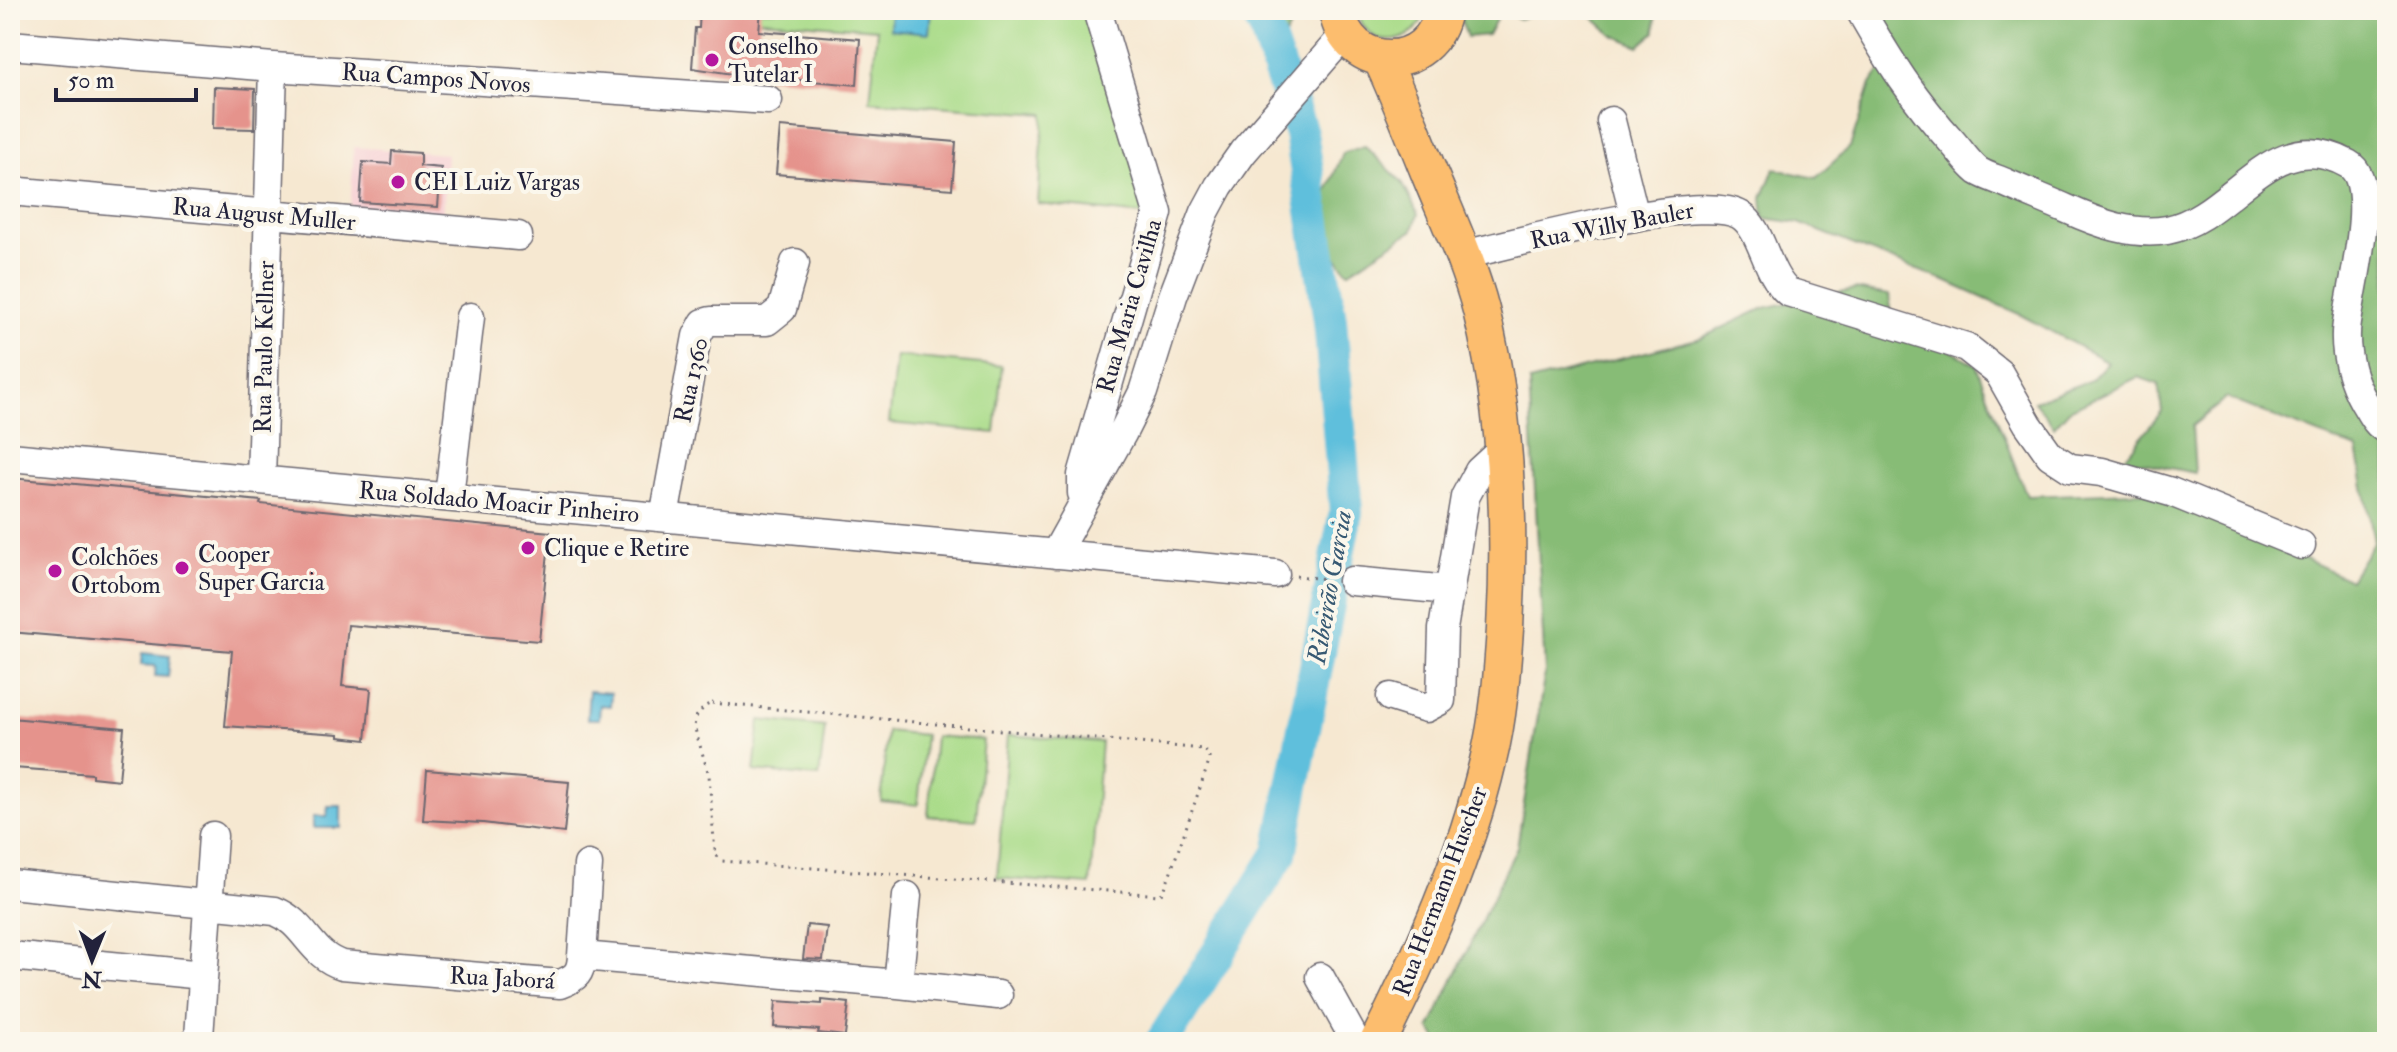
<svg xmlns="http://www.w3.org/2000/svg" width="2397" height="1052" font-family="'IM FELL Double Pica',serif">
<rect width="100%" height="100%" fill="#fbf7ec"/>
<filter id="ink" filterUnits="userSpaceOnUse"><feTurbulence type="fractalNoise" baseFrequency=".0125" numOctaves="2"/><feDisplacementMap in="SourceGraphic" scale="16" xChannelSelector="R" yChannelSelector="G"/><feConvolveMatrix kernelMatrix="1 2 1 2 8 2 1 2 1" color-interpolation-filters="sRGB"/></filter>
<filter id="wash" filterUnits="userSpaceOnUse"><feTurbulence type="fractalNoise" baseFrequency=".006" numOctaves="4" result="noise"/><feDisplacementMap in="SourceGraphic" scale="32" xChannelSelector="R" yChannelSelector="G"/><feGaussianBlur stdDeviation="1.8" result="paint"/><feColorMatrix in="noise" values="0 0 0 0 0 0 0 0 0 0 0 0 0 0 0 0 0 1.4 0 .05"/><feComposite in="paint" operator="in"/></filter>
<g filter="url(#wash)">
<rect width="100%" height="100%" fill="#f6e8d1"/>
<path fill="#f7cfd4" d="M354 147 447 154 443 217 350 211Z"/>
<path fill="#aadc8a" stroke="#667f62" stroke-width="2" d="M632 10H1088L1153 216 1038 204 1044 114 870 101 877 29Z
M1358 10H1425C1417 49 1364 52 1358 10Z
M896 356 1002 366 995 433 889 423Z
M760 720 825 727 819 777 754 771Z
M887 731 925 735 918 805 881 801Z
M1008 735 1101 742 1090 885 997 878Z
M935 736 983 740 976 820 928 816Z"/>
<path fill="#87bc76" stroke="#546f58" stroke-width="2" d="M1273 10H1299L1285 37Z
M1462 10H1549L1519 19 1501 10 1488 35 1467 37 1460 17Z
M1585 10H1656L1655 32 1639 46 1613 35Z
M1878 10H2387V1042H1439L1430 1028 1517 847 1545 672 1529 382 1701 338 1764 308 1855 289 1889 295 1892 316 1976 365 2027 496 2158 491 2350 580 2374 541 2357 449 2227 398 2192 426 2195 473 2124 459 2162 411 2158 384 2138 377 2069 410 2054 427 2034 401 2091 380 2108 362 2019 314 1943 280 1799 223 1764 218 1762 198 1774 169 1816 178 1850 147 1871 84 1900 44Z
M1365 146 1402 182 1418 214 1413 230 1348 272 1335 255 1324 198 1343 153Z"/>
<path fill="#5ebfdc" stroke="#40708c" stroke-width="2" d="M891 10H931L929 33 890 29Z
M142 653 170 656 168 677 155 676 156 666 141 665Z
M589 691 611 693 610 706 600 705 599 719H587Z
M328 806H341V828H313V816H327Z"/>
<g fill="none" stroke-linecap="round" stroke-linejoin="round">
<path stroke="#5ebfdc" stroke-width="34" d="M1162 1042 1280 853 1346 512 1330 320 1301 133 1265 28 1256 10"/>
</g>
<g id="blocks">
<path fill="#e5938c" d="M700 10H761L759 31 860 39 857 85 740 75 692 68 695 28H699Z
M214 87 255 89 254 129 213 128Z
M780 127 956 142 952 189 776 174Z
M392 151 420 153V166L441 168 438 207 360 202 363 162 391 164Z
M10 478 261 501 260 504 550 532 539 641 348 625 342 686 371 689 366 740 339 737V734L225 726 232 651 10 632Z
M10 718 124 728 119 780 92 777V774L14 768V765L10 764Z
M427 770 569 782 564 833 483 823 423 820Z
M807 925 827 927 823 960 803 959Z
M822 1000 849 1003 845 1036 818 1033 819 1030 774 1027 776 1001 822 1004Z"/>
</g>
</g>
<g filter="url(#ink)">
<use href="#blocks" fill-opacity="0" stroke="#6c6770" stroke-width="2"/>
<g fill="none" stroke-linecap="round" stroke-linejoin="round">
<g stroke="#6c6770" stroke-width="31">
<path id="minor" d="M1860 10C1889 61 1914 100 1954 144 1961 152 1969 164 1978 171 1986 176 1997 179 2006 183 2026 192 2047 200 2067 209 2098 223 2133 236 2167 230 2233 218 2272 121 2348 164 2383 183 2347 299 2346 333 2345 357 2353 383 2364 402 2371 413 2375 424 2387 430
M10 45 273 67 768 100
M1611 121 1635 217
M10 191 518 236
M1463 255C1513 244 1702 192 1740 215 1763 229 1765 273 1788 292L1966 347 1999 373 2028 424 2050 455 2070 468 2102 472 2171 492 2301 545
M10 457 1275 574
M261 480 273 67
M1082 493V475L1158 213 1097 10
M449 496 470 317
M664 517 697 336 704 323 711 321H767L782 309 795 263
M1055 554 1122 434 1143 392 1173 296 1205 212 1219 186 1243 152 1345 34
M1352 581 1450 590
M1391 697 1426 708 1441 700 1443 629 1465 497 1479 471 1503 449
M10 884 275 911C306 923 310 955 342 965L560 984C576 978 581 973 582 956L898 984 998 995
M10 956 203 975
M582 956 588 865
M1320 977 1356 1042
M898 984 907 896
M199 1037 213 836"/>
</g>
<g stroke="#6c6770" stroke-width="39">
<path id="major" d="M1337 10C1347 74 1432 74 1443 10
M1378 1042C1423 952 1465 859 1488 761 1499 717 1502 673 1505 629 1511 522 1507 414 1481 310 1469 264 1448 219 1430 175 1414 136 1399 96 1381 58"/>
</g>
<path stroke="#6c6770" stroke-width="3" stroke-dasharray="2 6" stroke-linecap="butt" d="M1296 576 1328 579
M712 703 1203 749 1209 754V762L1164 891 1160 895 722 861 715 854 709 775 694 726 696 717 705 706Z"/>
<use href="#minor" stroke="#fff" stroke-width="28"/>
<use href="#major" stroke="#fcbd6e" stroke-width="36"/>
</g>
</g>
<g fill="#b5179e" stroke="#fbf7ec" stroke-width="3">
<circle cx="712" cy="60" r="8"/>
<circle cx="398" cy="182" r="8"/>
<circle cx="528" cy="548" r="8"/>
<circle cx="182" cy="568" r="8"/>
<circle cx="55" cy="571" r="8"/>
</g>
<g text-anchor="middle" stroke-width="8" stroke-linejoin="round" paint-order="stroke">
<g font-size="24" fill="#22223b" stroke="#fbf7ec" text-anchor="start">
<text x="728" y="54">Conselho<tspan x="728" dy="28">Tutelar I</tspan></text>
<text x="414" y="190">CEI Luiz Vargas</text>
<text x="544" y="556">Clique e Retire</text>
<text x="198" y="562">Cooper<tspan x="198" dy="28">Super Garcia</tspan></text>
<text x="71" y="565">Colchões<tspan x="71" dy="28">Ortobom</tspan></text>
</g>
<g font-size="24" fill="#22223b" stroke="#fbf7ec">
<text transform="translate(436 78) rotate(4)" y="8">Rua Campos Novos</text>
<text transform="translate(264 214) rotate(5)" y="8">Rua August Muller</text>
<text transform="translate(1612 225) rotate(-11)" y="8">Rua Willy Bauler</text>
<text transform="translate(1129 306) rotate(-74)" y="8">Rua Maria Cavilha</text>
<text transform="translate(264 347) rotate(-89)" y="8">Rua Paulo Kellner</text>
<text transform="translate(691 380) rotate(-78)" y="8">Rua 1360</text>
<text transform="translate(499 502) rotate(5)" y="8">Rua Soldado Moacir Pinheiro</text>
<text transform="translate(1440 891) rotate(-69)" y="8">Rua Hermann Huscher</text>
<text transform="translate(502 978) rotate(3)" y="8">Rua Jaborá</text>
</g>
<g font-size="26" font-style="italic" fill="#375973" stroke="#fbf7ec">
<text transform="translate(1329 587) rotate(-80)" y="9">Ribeirão Garcia</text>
</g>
</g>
<rect width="2397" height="1052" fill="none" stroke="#fbf7ec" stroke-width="40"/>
<g transform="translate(92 960) rotate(181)" stroke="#fbf7ec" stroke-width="6" paint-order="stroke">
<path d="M0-6L14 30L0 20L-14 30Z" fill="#22223b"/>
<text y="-12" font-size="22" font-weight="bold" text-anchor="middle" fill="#22223b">N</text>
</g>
<path d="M56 88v12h140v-12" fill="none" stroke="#22223b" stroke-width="4"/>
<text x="68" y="88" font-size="24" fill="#22223b" stroke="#fbf7ec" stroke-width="6" paint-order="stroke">50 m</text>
</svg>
